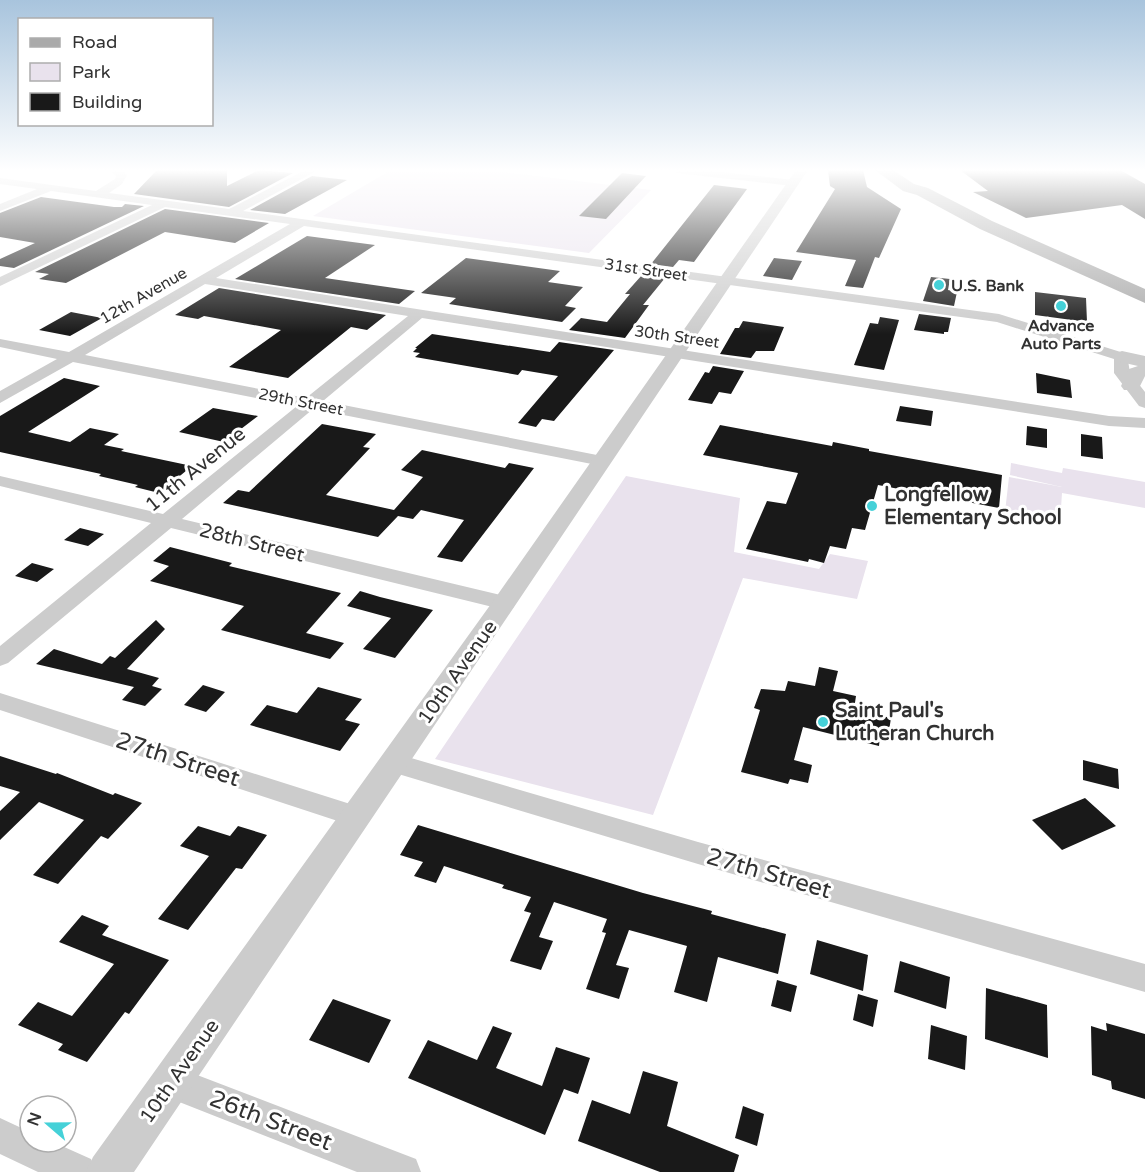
<svg xmlns="http://www.w3.org/2000/svg" width="1145" height="1172" font-family="'Varela Round',sans-serif">
<rect width="100%" height="100%" fill="#fff"/>
<path fill="#e9e2ed" d="M391 170H488L651 190 589 253 313 216Z
M1011 463 1062 473 1063 468 1145 482V508L1062 493 1060 523 1005 512 1009 477 1062 487 1010 475Z
M626 476 740 498 734 552 819 569 830 554 868 561 857 599 743 578 653 815 435 759Z"/>
<path fill="#191919" d="M157 170H227V186L259 170 293 173 229 207 134 194Z
M828 170H863L867 187 901 209 879 258 875 257 863 288 845 286 856 260 796 252 835 189 830 186Z
M960 170H1120L1145 184V219L1122 205 1026 218 973 192 988 191Z
M622 173 646 176 606 219 579 216Z
M312 176 347 180 285 214 250 210Z
M714 185 747 189 694 262 679 260 673 267 651 264Z
M41 197 114 207H122L125 204 144 206 14 268 0 266V259L35 243 0 237V213Z
M165 209 269 223 235 243 165 232 66 283 39 279 49 274 35 272Z
M307 236 375 245 325 278 415 291 399 304 235 279Z
M466 258 560 271 548 282 583 287 565 306 576 308 562 322 449 304 456 298 421 293Z
M774 258 802 261 792 280 763 276Z
M642 275 665 278 643 305H649L625 338 569 330 581 318 607 322 630 294H625Z
M931 277 950 279 948 290 957 292 954 306 923 301Z
M219 288 386 315 367 330 351 327 288 378 229 367 281 330 204 316 198 319 175 315Z
M1035 292 1086 298 1087 322 1035 315Z
M71 312 102 318 70 336 39 330Z
M919 314 951 318 948 332H944V334L914 330Z
M880 317 899 320 884 370 854 365 870 323 878 324Z
M743 321 784 327 774 351H756L751 358 720 354 735 328H739Z
M432 334 550 352 559 342 614 350 554 421 542 419 536 427 518 423 558 376 522 370 518 375 415 357 420 353 413 352 417 348H415Z
M713 366 744 371 731 394 719 392 712 404 688 400 705 372 709 373Z
M1036 373 1070 380 1072 398 1037 393Z
M64 378 100 386 28 432 70 442 90 428 119 434 104 445 124 449 121 451 192 466 159 493 135 487 138 485 99 476 101 474 0 452V416Z
M900 406 933 411 931 426 896 421Z
M213 408 235 412 258 416 224 442 179 432Z
M322 424 376 434 363 447 370 448 326 495 394 510 423 477 401 470 422 450 505 468 509 463 534 468 462 562 437 557 464 520 421 510 413 519 398 516 378 537 223 503 238 490 249 492Z
M720 425 832 446 833 442 869 449V451L1002 475 999 508 878 485 865 530 852 528 846 549 830 546 824 563 809 559 808 562 746 549 767 501 786 504 798 473 703 455Z
M1027 426 1047 429V448L1026 445Z
M1081 434 1102 437 1103 459 1081 456Z
M80 528 104 534 88 546 64 540Z
M170 547 232 563 229 566 341 593 306 633 344 643 330 659 221 630 244 606 150 581 169 566 153 561Z
M32 563 54 569 37 582 15 576Z
M360 591 380 597 433 610 395 658 363 649 391 618 347 606Z
M156 620 165 629 127 669 159 678 152 686 162 689 145 706 122 700 134 687 36 664 54 649 102 664 110 656 115 658Z
M819 667 838 671 833 691 856 696 854 709 891 718 888 737 880 735 879 746 803 727 794 760 812 765 808 783 790 779 788 784 741 772 760 710 754 708 761 689 785 691 788 681 815 686Z
M203 685 225 692 206 712 184 705Z
M318 687 362 699 345 720 360 724 340 751 250 725 267 705 297 713Z
M0 756 56 774 57 773 113 795 115 793 142 803 108 839 101 836 58 884 33 875 84 820 39 802 0 840V811L20 792 0 786Z
M1083 760 1118 769 1119 789 1083 780Z
M1085 798 1116 826 1062 850 1032 820Z
M418 825 643 893 712 911 711 914 786 934 778 974 718 957 707 1002 674 992 687 946 629 930 616 965 629 968 619 999 586 989 606 933 602 932 607 919 554 902 539 937 553 941 541 970 510 961 531 913 524 911 531 897 502 888 504 885 444 866 436 883 414 876 423 862 400 855Z
M198 826 230 836 238 826 267 835 242 869 236 868 188 930 158 919 209 856 180 846Z
M82 915 109 926 102 935 169 960 129 1014 125 1012 87 1062 58 1050 63 1044 18 1025 38 1002 72 1016 114 964 59 942Z
M817 940 868 955 863 991 810 974Z
M900 961 950 977 946 1009 894 992Z
M777 980 797 986 791 1012 771 1006Z
M986 988 1047 1005 1048 1058 985 1039Z
M858 994 878 1000 873 1027 853 1020Z
M333 999 391 1020 369 1063 309 1040Z
M1106 1023 1145 1034V1099L1112 1089 1111 1081 1092 1075 1091 1026 1107 1031Z
M931 1025 967 1036 965 1070 928 1059Z
M493 1026 512 1033 496 1068 542 1086 556 1047 590 1058 578 1094 564 1089 545 1135 408 1078 428 1040 477 1060Z
M643 1071 678 1082 667 1126 739 1155 734 1172H660L578 1141 592 1100 630 1114Z
M743 1106 764 1114 757 1146 735 1138Z"/>
<g fill="none" stroke-linecap="round" stroke-linejoin="round">
<path fill="#ccc" fill-rule="evenodd" d="M109 170H121L127 175 122 184 109 193 229 209 305 170H318L243 211 999 314 1127 354 1130 373 1145 392V408L1139 406 1114 373V359L997 322 304 226 216 278 1109 416 1145 418V428L1109 426 422 318 323 401 602 456 608 457 611 461 608 465 602 466 313 409 182 519 513 598 516 603 513 608 505 610 171 528 8 663 0 666V646L151 523 0 486V476L163 514 297 406 73 362 0 403V391L57 359 0 347V339L69 352 290 224 165 207 0 286V277L152 205 51 191 0 211V204L37 189 0 184V178L96 191 115 179 116 176ZM205 284 408 316 306 398 85 355Z
M671 170H704L794 180 799 183 794 186 676 173Z
M0 693 366 809 369 816 366 823 356 827 0 710Z
M394 753 698 842 1145 964V992L698 864 385 770 381 763 385 756Z
M171 1065 416 1159 421 1172H357L159 1094 154 1082 159 1070Z
M0 1118 30 1132V1142H53L91 1159 96 1172H38L0 1154Z"/>
<path fill="#ccc" fill-rule="evenodd" d="M796 170H808L134 1172H86L93 1157 496 597Z
M1122 351 1145 356V376L1138 390H1124L1121 386 1129 369 1138 366 1116 361 1113 357 1116 353Z"/>
<path fill="#aaa" fill-rule="evenodd" d="M875 170H893L914 184 928 188 992 221 1145 289V303L980 229 917 195 903 191Z"/>
</g>
<linearGradient id="sky" x2="0" y2="1"><stop stop-color="#a8c4dd"/><stop offset="0.51" stop-color="#fff"/><stop offset="1" stop-color="#fff" stop-opacity="0"/></linearGradient>
<rect width="1145" height="334" fill="url(#sky)"/>
<g fill="#45d1d8" stroke="#fff" stroke-width="2">
<circle cx="939" cy="285" r="6"/>
<circle cx="1061" cy="306" r="6"/>
<circle cx="872" cy="506" r="6"/>
<circle cx="823" cy="722" r="6"/>
</g>
<g text-anchor="middle" stroke-width="6" stroke-linejoin="round" paint-order="stroke">
<g font-size="16" fill="#323232" stroke="#fff">
<text transform="translate(646 269) rotate(8)" y="6">31st Street</text>
<text transform="translate(143 295) rotate(-30)" y="6">12th Avenue</text>
<text transform="translate(677 336) rotate(8)" y="6">30th Street</text>
<text transform="translate(301 401) rotate(11)" y="6">29th Street</text>
</g>
<g font-size="16" font-weight="bold" fill="#323232" stroke="#fff" text-anchor="start">
<text x="951" y="291">U.S. Bank</text>
<text x="1061" y="331" text-anchor="middle">Advance<tspan x="1061" dy="18">Auto Parts</tspan></text>
</g>
<g font-size="20" fill="#323232" stroke="#fff">
<text transform="translate(195 469) rotate(-39)" y="7">11th Avenue</text>
<text transform="translate(252 542) rotate(14)" y="7">28th Street</text>
<text transform="translate(457 672) rotate(-55)" y="7">10th Avenue</text>
<text transform="translate(179 1071) rotate(-55)" y="7">10th Avenue</text>
</g>
<g font-size="20" font-weight="bold" fill="#323232" stroke="#fff" text-anchor="start">
<text x="884" y="501">Longfellow<tspan x="884" dy="23">Elementary School</tspan></text>
<text x="835" y="717">Saint Paul's<tspan x="835" dy="23">Lutheran Church</tspan></text>
</g>
<g font-size="24" fill="#323232" stroke="#fff">
<text transform="translate(178 759) rotate(18)" y="8">27th Street</text>
<text transform="translate(769 873) rotate(16)" y="8">27th Street</text>
<text transform="translate(271 1120) rotate(21)" y="8">26th Street</text>
</g>
</g>
<rect x="18" y="18" width="195" height="108" fill="#ffffff" stroke="#adadad" stroke-width="1.5"/>
<rect x="30" y="38" width="30" height="9" fill="#aaaaaa" stroke="#adadad" stroke-width="1.5"/>
<text x="72" y="48" font-size="18" fill="#323232">Road</text>
<rect x="30" y="63" width="30" height="18" fill="#e9e2ed" stroke="#adadad" stroke-width="1.5"/>
<text x="72" y="78" font-size="18" fill="#323232">Park</text>
<rect x="30" y="93" width="30" height="18" fill="#191919" stroke="#adadad" stroke-width="1.5"/>
<text x="72" y="108" font-size="18" fill="#323232">Building</text>
<g transform="translate(48 1124) rotate(290)"><circle r="28" fill="#ffffff" stroke="#adadad" stroke-width="1.5"/>
<path d="M0-4.5L10 22L0 15L-10 22Z" fill="#45d1d8"/>
<text y="-9" font-size="16" font-weight="bold" text-anchor="middle" fill="#323232">N</text>
</g>
</svg>
